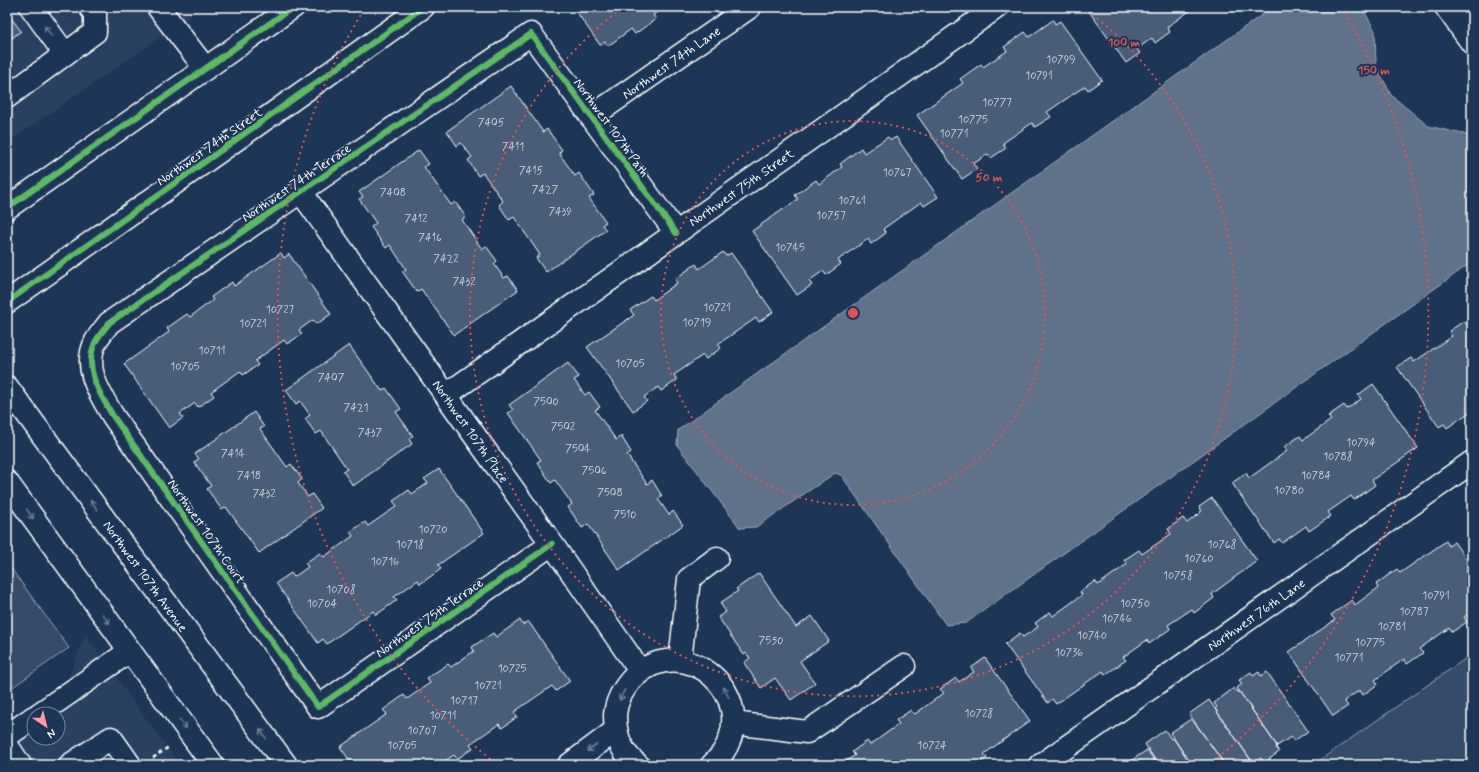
<svg xmlns="http://www.w3.org/2000/svg" width="1479" height="772" font-family="Mynerve,sans-serif">
<rect width="100%" height="100%" fill="#1d3557"/>
<filter id="ink" filterUnits="userSpaceOnUse"><feTurbulence type="fractalNoise" baseFrequency=".025" numOctaves="2"/><feDisplacementMap in="SourceGraphic" scale="8" xChannelSelector="R" yChannelSelector="G"/><feConvolveMatrix kernelMatrix="1 2 1 2 8 2 1 2 1" color-interpolation-filters="sRGB"/></filter>
<g filter="url(#ink)">
<path fill="#2a4161" fill-rule="evenodd" d="M7 7H204L7 143Z
M85 635 180 765H7V722L68 680ZM34 714H58V738H34Z"/>
<path fill="#364b69" stroke="#9aa5b4" d="M7 563 69 648 7 691Z
M1472 654V765H1313Z"/>
<path fill="#617289" stroke="#a0aab8" d="M1273 7H1362L1375 31 1376 64 1391 95 1428 126 1472 136V262L966 623 946 625 841 475 835 473 756 527 740 528 677 445 678 430Z"/>
<path fill="#4a5d79" stroke="#fff" d="M573 7H665L653 15 656 19 635 34 631 29 608 46 605 42 600 45Z
M1086 7H1195L1167 27 1170 32 1155 43 1152 38 1137 49 1140 53 1126 63Z
M7 13 21 31 7 42Z
M1053 20 1055 24 1060 21 1102 80 1088 90 1085 86 1047 112 1051 117 1035 127 1032 123 1003 143 1006 148 991 158 988 154 973 164 977 169 962 179 917 115 963 83 960 79 981 64 983 67 1007 51 1004 47 1025 32 1029 37Z
M511 86 543 132 547 129 562 150 559 153 575 176 579 173 594 195 589 198 606 222 602 225 606 230 546 272 536 258 540 255 514 217 509 220 499 205 503 201 483 173 478 176 468 160 472 157 461 143 457 146 447 131Z
M888 137 891 140 896 137 938 197 924 206 921 202 883 229 886 233 871 244 868 239 838 260 841 264 826 275 823 271 809 281 812 285 797 295 752 231 798 199 795 195 816 180 819 184 842 167 840 164 861 148 864 153Z
M419 150 429 164 424 167 451 205 455 202 466 217 462 220 482 249 486 246 497 261 494 264 504 278 508 276 518 290 454 335 421 289 417 292 402 271 406 269 390 245 386 248 371 227 376 223 359 199 363 197 359 192Z
M723 252 726 256 731 253 773 312 759 322 756 318 718 344 721 348 706 359 703 355 674 375 677 380 661 391 658 387 644 397 647 401 633 411 587 347 634 315 630 310 651 296 654 300 677 283 675 279 696 264 699 269Z
M281 253 284 258 289 254 331 314 317 324 313 320 299 330 302 334 287 344 284 340 255 361 258 365 243 375 240 371 211 392 214 396 198 407 195 403 180 414 183 418 169 428 124 364 169 332 167 328 187 314 190 317 213 300 211 297 232 282 234 286Z
M1464 321 1467 325 1472 322V412L1471 411 1447 428 1444 424 1439 427 1397 367 1411 358 1414 362 1452 336 1449 331Z
M349 345 382 391 386 388 401 409 396 412 413 436 409 439 412 444 353 486 343 471 347 469 321 431 316 434 305 419 310 415 300 401 296 404 286 390Z
M568 363 579 377 574 380 585 395 589 392 600 407 595 410 616 440 621 436 631 452 627 455 647 484 652 480 662 496 658 499 669 515 673 511 683 525 619 570 588 524 582 528 568 507 572 504 555 480 551 483 537 462 541 460 508 413 513 410 509 405Z
M1373 384 1418 448 1372 480 1375 485 1354 500 1351 496 1328 512 1331 516 1309 531 1306 526 1282 543 1279 539 1274 543 1232 483 1246 473 1249 478 1287 451 1284 447 1300 436 1303 440 1331 420 1328 416 1344 405 1347 409 1361 399 1358 395Z
M254 412 264 427 260 429 287 467 291 464 302 479 298 483 308 497 312 494 322 508 259 553 226 507 222 510 207 489 211 486 194 462 199 459 195 454Z
M439 469 484 533 438 565 441 569 420 584 418 580 394 597 397 600 376 615 373 611 327 644 323 639 318 643 276 583 291 573 294 577 308 567 305 563 320 553 324 557 353 536 350 532 365 522 368 526 397 506 393 501 409 490 412 494 428 483 424 479Z
M1212 498 1257 561 1212 594 1214 598 1194 613 1192 609 1168 625 1170 629 1149 644 1147 640 1123 657 1126 660 1105 675 1103 671 1056 704 1052 699 1048 703 1005 644 1020 633 1023 637 1038 627 1035 623 1050 612 1053 616 1082 595 1080 592 1095 581 1098 585 1127 564 1124 560 1139 550 1142 554 1171 534 1168 529 1183 518 1187 523 1201 512 1199 507Z
M1446 541 1449 546 1454 542 1472 567V612L1464 617 1467 622 1452 632 1449 628 1419 649 1423 653 1407 664 1404 659 1375 680 1378 684 1363 695 1360 690 1344 701 1348 706 1333 716 1289 652 1335 620 1331 615 1352 600 1355 605 1378 588 1376 584 1397 569 1400 573Z
M759 573 796 627 812 616 829 641 800 661 815 683 791 700 775 678 761 688 744 663 750 658 746 653 744 655 718 617 726 612 720 603 738 591 736 589Z
M520 620 523 625 528 621 570 681 556 691 552 686 514 712 517 717 502 728 499 724 470 744 473 748 457 759 454 755 440 765H353L340 747 387 714 383 710 404 695 407 699 430 683 427 678 448 664 451 667 474 651 472 647 493 633 496 637Z
M985 658 1030 721 984 754 987 758 977 765H841L855 755 852 752 867 741 870 745 899 724 896 720 911 710 915 714 944 693 940 689 956 678 959 682 974 672 971 668Z
M1251 672 1253 676 1259 672 1261 676 1267 672 1308 731 1294 741 1291 737 1277 746 1237 688 1242 684 1239 680Z
M1234 688 1238 693 1239 691 1277 746 1276 747 1279 752 1264 763 1261 758 1253 763 1215 709 1217 707 1214 703Z
M1209 700 1253 763 1250 765H1225L1189 714Z
M1191 719 1194 723H1195L1225 765H1192L1170 733Z
M1165 730 1171 739 1173 738 1192 765H1158L1145 744Z
M1147 750 1158 765H1127L1126 764Z"/>
<g fill="none" stroke-linecap="round" stroke-linejoin="round">
<g stroke="#fff" stroke-width="25">
<path id="minor" d="M31 7 65 54
M158 7 205 68
M1446 7 1472 43
M7 97 95 32V14L90 7
M591 117 750 7
M301 192 552 544 640 671
M446 395 997 7
M552 544 318 707 113 416C100 394 83 369 95 343 98 336 105 329 109 323L531 34 676 233
M680 661 689 579 717 558
M39 714 130 651
M733 723 807 732 904 666
M7 736 34 717
M7 745 20 765
M70 765 111 738 130 765
M569 765 616 730
M638 765C621 753 615 735 615 715 616 701 624 687 634 677 685 629 762 696 722 754 719 758 715 762 712 765
M1041 765 1472 462"/>
</g>
<g stroke="#fff" stroke-width="25">
<path id="major" d="M7 208 293 7
M7 302 423 7
M7 387 286 765
M7 482 213 765"/>
</g>
<path stroke="#fff" stroke-width="2.5" stroke-dasharray="4 3" stroke-linecap="butt" d="M153 758 170 746"/>
<use href="#minor" stroke="#1d3557" stroke-width="22"/>
<use href="#major" stroke="#1d3557" stroke-width="22"/>
<g stroke="#1d3557" stroke-width="8">
<path id="cycleway" d="M7 208 293 7
M7 302 423 7
M552 544 318 707 113 416C100 394 83 369 95 343 98 336 105 329 109 323L531 34 676 233"/>
</g>
<use href="#cycleway" stroke="#5cba63" stroke-width="6"/>
</g>
<defs><path id="oneway-shaft" d="M-6 0H5M1.5-3L5.5 0L1.5 3" fill="none" stroke-width="1.6" stroke-linecap="round" stroke-linejoin="round"/></defs>
<g stroke="#6c7c92">
<use href="#oneway-shaft" transform="translate(48 31) rotate(-126)"/>
<use href="#oneway-shaft" transform="translate(94 505) rotate(-126)"/>
<use href="#oneway-shaft" transform="translate(30 514) rotate(54)"/>
<use href="#oneway-shaft" transform="translate(106 619) rotate(54)"/>
<use href="#oneway-shaft" transform="translate(726 692) rotate(-118)"/>
<use href="#oneway-shaft" transform="translate(622 695) rotate(116)"/>
<use href="#oneway-shaft" transform="translate(183 724) rotate(54)"/>
<use href="#oneway-shaft" transform="translate(263 734) rotate(-126)"/>
<use href="#oneway-shaft" transform="translate(592 748) rotate(143)"/>
</g>
</g>
<g fill="none" stroke="#de5353" stroke-width="2" stroke-dasharray="2 4">
<circle cx="853" cy="313" r="192"/>
<path d="M1083 7A383 383 0 1 1 623 7"/>
<path d="M495 763A575 575 0 0 1 365 8M1341 8A575 575 0 0 1 1211 763"/>
</g>
<g text-anchor="middle" stroke-width="4" stroke-linejoin="round" paint-order="stroke">
<g font-size="11" fill="#d2d6de">
<text x="1061" y="63">10799</text>
<text x="1039" y="79">10791</text>
<text x="997" y="106">10777</text>
<text x="973" y="123">10775</text>
<text x="491" y="126">7405</text>
<text x="954" y="137">10771</text>
<text x="513" y="150">7411</text>
<text x="531" y="174">7415</text>
<text x="897" y="176">10767</text>
<text x="545" y="193">7427</text>
<text x="393" y="196">7408</text>
<text x="852" y="204">10761</text>
<text x="560" y="215">7439</text>
<text x="831" y="219">10757</text>
<text x="416" y="222">7412</text>
<text x="430" y="241">7416</text>
<text x="790" y="251">10745</text>
<text x="446" y="262">7422</text>
<text x="464" y="285">7432</text>
<text x="717" y="311">10721</text>
<text x="280" y="313">10727</text>
<text x="697" y="326">10719</text>
<text x="253" y="327">10721</text>
<text x="212" y="354">10711</text>
<text x="630" y="367">10705</text>
<text x="185" y="370">10705</text>
<text x="331" y="381">7407</text>
<text x="546" y="405">7500</text>
<text x="356" y="411">7421</text>
<text x="563" y="430">7502</text>
<text x="370" y="436">7437</text>
<text x="1361" y="446">10794</text>
<text x="578" y="452">7504</text>
<text x="233" y="457">7414</text>
<text x="1338" y="460">10788</text>
<text x="594" y="474">7506</text>
<text x="249" y="479">7418</text>
<text x="1316" y="479">10784</text>
<text x="1289" y="494">10780</text>
<text x="610" y="496">7508</text>
<text x="264" y="497">7432</text>
<text x="625" y="518">7510</text>
<text x="433" y="533">10720</text>
<text x="410" y="548">10718</text>
<text x="1222" y="548">10768</text>
<text x="1199" y="562">10760</text>
<text x="385" y="565">10716</text>
<text x="1178" y="579">10758</text>
<text x="341" y="593">10708</text>
<text x="1436" y="599">10791</text>
<text x="322" y="607">10704</text>
<text x="1135" y="607">10750</text>
<text x="1414" y="615">10787</text>
<text x="1117" y="622">10746</text>
<text x="1392" y="630">10781</text>
<text x="1092" y="639">10740</text>
<text x="771" y="644">7550</text>
<text x="1370" y="646">10775</text>
<text x="1069" y="656">10736</text>
<text x="1349" y="661">10771</text>
<text x="512" y="672">10725</text>
<text x="488" y="689">10721</text>
<text x="464" y="704">10717</text>
<text x="979" y="717">10728</text>
<text x="443" y="719">10711</text>
<text x="422" y="734">10707</text>
<text x="402" y="749">10705</text>
<text x="932" y="749">10724</text>
</g>
<g font-size="13" fill="#fff" stroke="#1d3557">
<text transform="translate(671 62) rotate(-35)" y="5">Northwest 74th Lane</text>
<text transform="translate(612 127) rotate(54)" y="5">Northwest 107th Path</text>
<text transform="translate(209 146) rotate(-35)" y="5">Northwest 74th Street</text>
<text transform="translate(296 182) rotate(-34)" y="5">Northwest 74th Terrace</text>
<text transform="translate(741 187) rotate(-35)" y="5">Northwest 75th Street</text>
<text transform="translate(471 431) rotate(55)" y="5">Northwest 107th Place</text>
<text transform="translate(207 531) rotate(55)" y="5">Northwest 107th Court</text>
<text transform="translate(146 576) rotate(54)" y="5">Northwest 107th Avenue</text>
<text transform="translate(1256 614) rotate(-35)" y="5">Northwest 76th Lane</text>
<text transform="translate(429 617) rotate(-35)" y="5">Northwest 75th Terrace</text>
</g>
</g>
<circle cx="853" cy="313" r="6" fill="#de5353" stroke="#1d3557" stroke-width="2"/>
<g font-size="12" text-anchor="middle" font-weight="bold" fill="#de5353" stroke="#1d3557" stroke-width="4" stroke-linejoin="round" paint-order="stroke">
<text x="1124" y="46">100 m</text>
<text x="1374" y="74">150 m</text>
<text x="989" y="181">50 m</text>
</g>
<rect width="1479" height="772" fill="none" stroke="#1d3557" stroke-width="24"/>
<rect x="12" y="12" width="1455" height="748" fill="none" stroke="#fff" stroke-width="1.5" filter="url(#ink)"/>
<g transform="translate(46 726) rotate(145)"><circle r="19" fill="#1d3557" stroke="#77869a"/>
<path d="M0-3L7 15L0 10L-7 15Z" fill="#ff9aa2"/>
<text y="-6" font-size="11" font-weight="bold" text-anchor="middle" fill="#ffffff">N</text>
</g>
</svg>
